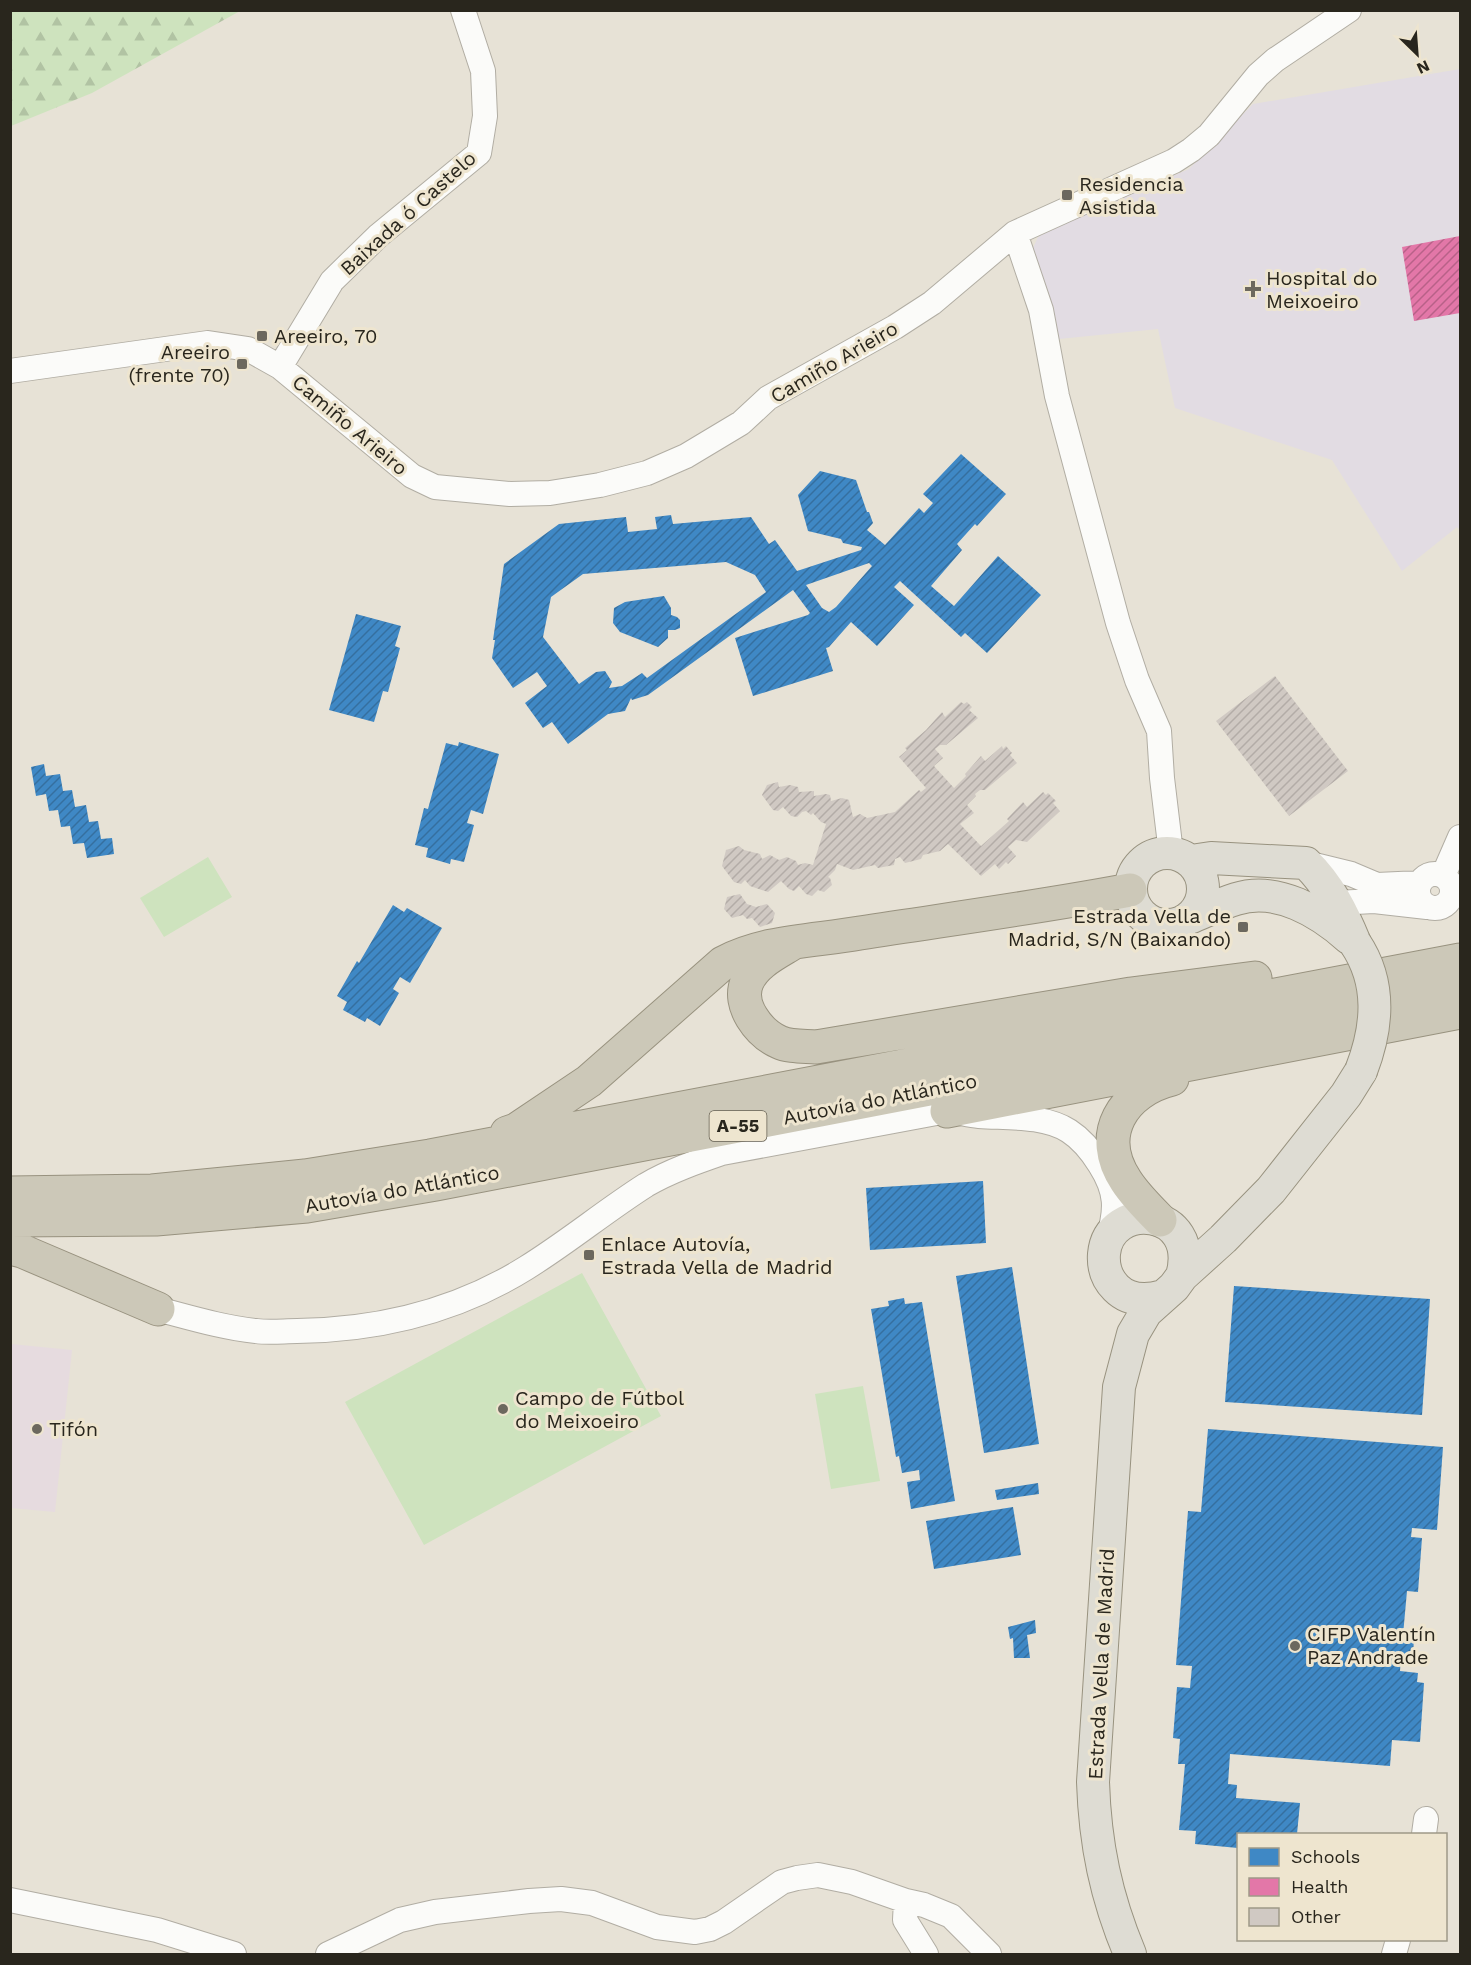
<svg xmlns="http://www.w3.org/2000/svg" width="1471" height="1965" font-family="'Work Sans',sans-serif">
<defs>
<pattern id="forest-firs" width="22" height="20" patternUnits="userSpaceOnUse" patternTransform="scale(1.5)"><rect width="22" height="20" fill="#cee3be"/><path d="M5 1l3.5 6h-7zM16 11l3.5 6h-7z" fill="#b1c3a3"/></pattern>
<pattern id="schools-hatch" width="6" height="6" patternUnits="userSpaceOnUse" patternTransform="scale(1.5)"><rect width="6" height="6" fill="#3f88c5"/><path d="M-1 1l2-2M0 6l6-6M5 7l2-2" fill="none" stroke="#356f9f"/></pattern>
<pattern id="health-hatch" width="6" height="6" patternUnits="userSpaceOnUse" patternTransform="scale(1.5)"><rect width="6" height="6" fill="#e377a8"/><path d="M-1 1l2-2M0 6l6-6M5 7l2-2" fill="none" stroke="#b86188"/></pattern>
<pattern id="building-hatch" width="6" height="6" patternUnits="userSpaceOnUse" patternTransform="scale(1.5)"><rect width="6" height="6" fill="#d0c9c3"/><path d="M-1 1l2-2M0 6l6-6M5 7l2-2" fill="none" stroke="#b3aca7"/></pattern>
</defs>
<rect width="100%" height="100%" fill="#e7e2d6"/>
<path fill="#e6dbdf" d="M11,1344l61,6 -17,162 -44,-4z"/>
<path fill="#e2dce3" d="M1460,69v461l-3,-3 -55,44 -70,-111 -157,-52 -17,-79 -99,10 -26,-91 5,-11 11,-7 140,-61 64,-65z"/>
<path fill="#cee3be" d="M208,857l24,40 -68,40 -24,-39z
M582,1273l79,143 -237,129 -79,-143z
M863,1386l17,95 -49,8 -16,-95z"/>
<path fill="url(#forest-firs)" d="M11,10h229v1l-148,82 -81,33z"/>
<path fill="url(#schools-hatch)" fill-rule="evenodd" d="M961,454l45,40 -29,32 -2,-2 -18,20 5,6 -31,36 23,20 44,-50 43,39 -54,58 -22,-20 -4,4 -61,-56 -6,6 20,18 -37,41 -26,-24 -22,25 -3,1 7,23 -80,25 -18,-58 73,-23 2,-2 -17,-23 -145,105 -16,5 -1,-2 -6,13 -17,3 -40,30 -16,-22 -9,6 -18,-25 22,-17 -10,-14 -24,16 -21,-30 3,-18h-2l11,-76 55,-40 67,-7 2,15 29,-3 -2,-12 16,-2 2,9 78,-7 18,27 6,-4 22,31 64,-21 1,-3 -19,-4 -2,-4 -33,-8 -10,-36 22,-24 36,9 11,32h2l4,11 -6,7 18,15 34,-37 5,5 9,-10 -10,-9zM726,562l29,13 11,17 -119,86 -5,-5 -20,13 -13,2 3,-6 -7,-11 -9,1 -17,12 -36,-47 8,-40 32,-23zM869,563l3,3 -36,41 -7,5 -7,-4 -16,-23z
M664,596l7,12v7l6,2 3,3v8l-5,2h-7v8l-10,9 -38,-15 -7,-9 1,-15 11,-6z
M356,614l45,12 -6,20 5,2 -12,44 -5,-1 -9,31 -45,-12z
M459,742l40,12 -16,60 -12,-4 -4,13 7,2 -10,37 -13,-3 -1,5 -24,-7 2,-9 -13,-3 9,-37 4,1 18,-66 12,3z
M44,764l2,12 14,-2 3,17 9,-1 3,17 11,-2 3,17 9,-1 3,18 11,-1 2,16 -27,4 -3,-15 -11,1 -3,-18 -9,1 -3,-17 -9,1 -3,-17 -10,2 -5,-29z
M393,905l11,7 3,-4 35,20 -32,55 -10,-6 -7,12 6,4 -19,33 -13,-8 -2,4 -22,-12 4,-8 -10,-6 20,-35 2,2z
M983,1181l3,62 -116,7 -4,-62z
M1012,1267l27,177 -55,9 -28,-177z
M1234,1286l196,13 -8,116 -197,-13z
M904,1298l1,6 17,-2 33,199 -44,8 -4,-27 13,-2 -1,-10 -17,3 -3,-17 -3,1 -25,-148 18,-3 -1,-5z
M1208,1429l235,18 -6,83 -25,-2 -1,9 11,1 -4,54 -11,-1 -4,44 11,1 -1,21 -12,-1 -1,15 18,2 -1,9 7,1 -4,59 -28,-2 -2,26 -160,-12 -2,30 9,1 -1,13 64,5 -3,31h-59v14l-43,-4 1,-13 -17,-1 6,-66h-7l2,-25 -7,-1 4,-51 13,1 2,-22 -16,-1 12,-154 13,1z
M1038,1483l1,11 -42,6 -2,-10z
M1013,1507l8,48 -87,14 -8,-48z
M1035,1620l1,13 -9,2 3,23h-16l-1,-20 -3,1 -2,-12z"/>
<path fill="url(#health-hatch)" d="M1460,236v77l-46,8 -12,-74z"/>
<path fill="url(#building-hatch)" d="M1275,676l73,95 -59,45 -73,-95z
M961,702l3,2 3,-2 5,5 -3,3 9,8 -32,27h-6l-5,4 8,9 -9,8 20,22 12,-12 -1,-2 16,-18 4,5 17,-15 1,3 3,-3 6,7 -2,2 7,8 -32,27h-5l-5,4 1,2 -9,9 7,8 -14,11 21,22 28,-25 -2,-2 16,-17 4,5 16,-15 3,3 2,-2 8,8 -3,2 7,8 -33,31 -11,-2 -8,7 8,9 -8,8 -2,-2 -7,7 -4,-5 -14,12 -33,-32 -8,7 -17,4 -2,4 -16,4 -5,-6 -5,2 -1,6 -16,3 -3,-3 -22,5 -16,-6 -2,6 -7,7 2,1 2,7 -8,7 -6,-2 -6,6 -6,-2 -7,-8 -5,5 -5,-2 -8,-8 -13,11 -18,-6 -5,-6 -4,4 -7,-2 -12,-16 4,-16 13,-4 5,4 16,4 2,5 8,-4 9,5 8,-3 9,4 2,4 7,-2 8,2 13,-41 -5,-2 -8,-9 -2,2 -5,-4 -4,1 -5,5 -6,-1 -8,-9 -5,4 -5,-1 -11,-15 5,-10 11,-3 1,5 11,-2 8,2 1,5 15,-1v5l12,-2 4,1 1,6 11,-3 7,2 4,17 7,-3 7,4 28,-6 24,-22 2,2 5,-4 -27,-31 8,-7 -2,-2 21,-18 16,-18 3,5z
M740,894l7,10 9,3 11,-3 8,9 -3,10 -12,4 -8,-9 -5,1 -4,-4 -11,3 -8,-9 3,-12z"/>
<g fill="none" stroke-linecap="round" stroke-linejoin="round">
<g stroke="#b1ada3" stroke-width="26">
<path id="minor" d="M1015,233l26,77 16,86 61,227 19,57 22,51 3,47 9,75
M280,367l52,-86 46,-45 101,-83 6,-37 -2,-45 -20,-61
M10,371l198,-28 40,6 32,18 132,109 23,11 75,7 40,-1 50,-8 47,-12 39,-17 55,-33 27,-25 127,-71 37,-24 83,-70 159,-72 17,-11 18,-15 49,-60 17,-15 74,-50
M1306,863l45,11 26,11 43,-2
M1418 891a17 17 0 1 1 34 0a17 17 0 1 1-34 0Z
M1443,876l17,-39
M1336,903l38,-2 53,6
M141,1305c38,9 76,22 115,26 14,2 28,0 41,0 81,-1 160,-20 229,-63 42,-26 79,-57 120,-83 24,-14 50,-23 76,-32l225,-42c11,1 21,4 32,5 28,2 65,-1 90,15 14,9 23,21 31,34 17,27 17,44 8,74
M1424,1834l2,-15
M10,1900l147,30 77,24
M328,1954l72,-34 35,-8 94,-11 32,-2 31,4 65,24 38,5 15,-3 14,-7 58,-40 15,-4 21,-3 34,7 54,19
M926,1954l-21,-34 1,-19 18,4 27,11 38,38
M1394,1954l4,-14"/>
</g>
<g stroke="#98927f" stroke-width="34">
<path id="major" d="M1131 889a36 36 0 1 1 72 0a36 36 0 1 1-72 0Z
M1191,861l20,-3 95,5c23,22 37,51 49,80
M1189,918c15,-6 31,-14 47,-19 41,-13 84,13 113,39
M1163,1296c-17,5 -34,5 -47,-8 -9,-9 -13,-21 -12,-34 5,-55 97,-47 78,22
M1130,1954c-24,-57 -35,-110 -37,-172l26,-395 14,-53 13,-22 28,-25 8,-11 41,-37 48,-49 75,-95 15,-24"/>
</g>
<g stroke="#98927f" stroke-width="35">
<path id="highway" d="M793,943c-16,10 -38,20 -46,39 -10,23 12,51 32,60 10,5 26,4 37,5l315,-53 124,-16
M947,1111l513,-99
M507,1133l9,-3 73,-49 134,-118c41,-22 91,-22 137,-30 90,-14 181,-26 270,-43
M10,1193l142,-2 153,-15 125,-20 1030,-196
M10,1220l146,-1 151,-13 129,-22 1024,-197
M1160,1220c-12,-12 -25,-25 -34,-39 -31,-46 -3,-90 46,-102
M10,1248l12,3 136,58"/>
</g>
<use href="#minor" stroke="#fbfbf9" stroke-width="24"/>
<use href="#major" stroke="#dedcd3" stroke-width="32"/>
<use href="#highway" stroke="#ccc8b8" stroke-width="33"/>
<g stroke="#98927f" stroke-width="34" stroke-linecap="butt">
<path id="major-bridge" d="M1355,943c27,40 23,84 6,128"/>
</g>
<use href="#major-bridge" stroke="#dedcd3" stroke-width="32"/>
</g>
<g fill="#6c685e" stroke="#eee5cf" stroke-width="2">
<rect x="1061" y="189" width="12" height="12" rx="3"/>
<path d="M1250 280h6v6h6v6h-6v6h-6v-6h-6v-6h6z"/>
<rect x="256" y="330" width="12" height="12" rx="3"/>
<rect x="236" y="358" width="12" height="12" rx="3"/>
<rect x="1237" y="921" width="12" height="12" rx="3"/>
<rect x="583" y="1249" width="12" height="12" rx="3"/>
<circle cx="503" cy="1409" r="6"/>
<circle cx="37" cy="1429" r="6"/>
<circle cx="1295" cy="1646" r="6"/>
</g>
<g text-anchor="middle" stroke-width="6" stroke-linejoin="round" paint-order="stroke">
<rect fill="#eee5cf" stroke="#645f52" stroke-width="1.5" x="709.5" y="1111" width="57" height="30" rx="4.5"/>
<g font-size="18" font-weight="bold" fill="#29261d">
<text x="738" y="1132">A-55</text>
</g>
<g font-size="20" fill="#29261d" stroke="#eee5cf" text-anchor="start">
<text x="1079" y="191">Residencia<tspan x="1079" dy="23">Asistida</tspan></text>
<text x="1266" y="285">Hospital do<tspan x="1266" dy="23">Meixoeiro</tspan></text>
<text x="274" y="343">Areeiro, 70</text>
<text x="230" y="359" text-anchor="end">Areeiro<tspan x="230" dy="23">(frente 70)</tspan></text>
<text x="1231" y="923" text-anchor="end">Estrada Vella de<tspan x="1231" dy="23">Madrid, S/N (Baixando)</tspan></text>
<text x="601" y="1251">Enlace Autovía,<tspan x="601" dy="23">Estrada Vella de Madrid</tspan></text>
<text x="515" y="1405">Campo de Fútbol<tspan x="515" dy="23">do Meixoeiro</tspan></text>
<text x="49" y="1436">Tifón</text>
<text x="1307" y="1641">CIFP Valentín<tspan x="1307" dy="23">Paz Andrade</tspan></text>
</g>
<g font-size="20" fill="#29261d" stroke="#eee5cf">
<text transform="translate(408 213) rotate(-42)" y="7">Baixada ó Castelo</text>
<text transform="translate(834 362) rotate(-30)" y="7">Camiño Arieiro</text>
<text transform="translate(350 425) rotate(40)" y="7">Camiño Arieiro</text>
<text transform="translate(880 1099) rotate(-11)" y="7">Autovía do Atlántico</text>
<text transform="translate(402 1189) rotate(-10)" y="7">Autovía do Atlántico</text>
<text transform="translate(1101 1664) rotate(-87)" y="7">Estrada Vella de Madrid</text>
</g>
</g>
<rect width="1471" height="1965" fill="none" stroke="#29261d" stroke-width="24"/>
<rect x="1237" y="1833" width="210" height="108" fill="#eee5cf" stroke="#9f9988" stroke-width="1.5"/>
<rect x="1249" y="1848" width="30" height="18" fill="#3f88c5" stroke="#9f9988" stroke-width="1.5"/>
<text x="1291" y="1863" font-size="18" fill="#29261d">Schools</text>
<rect x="1249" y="1878" width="30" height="18" fill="#e377a8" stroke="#9f9988" stroke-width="1.5"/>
<text x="1291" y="1893" font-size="18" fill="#29261d">Health</text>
<rect x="1249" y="1908" width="30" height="18" fill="#d0c9c3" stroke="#9f9988" stroke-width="1.5"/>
<text x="1291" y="1923" font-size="18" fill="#29261d">Other</text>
<g transform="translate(1417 54) rotate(155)" stroke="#eee5cf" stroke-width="4.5" paint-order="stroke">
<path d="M0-4.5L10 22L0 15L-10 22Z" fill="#29261d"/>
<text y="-9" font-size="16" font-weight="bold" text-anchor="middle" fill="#29261d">N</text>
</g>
</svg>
